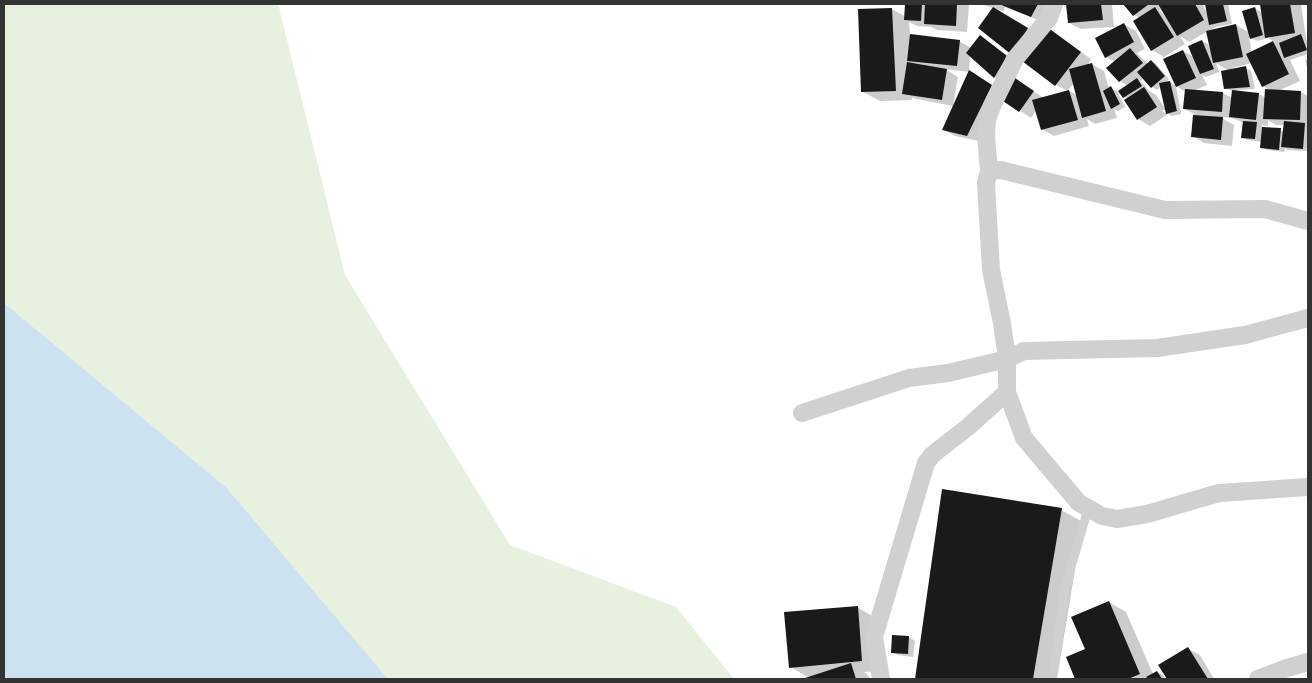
<svg xmlns="http://www.w3.org/2000/svg" width="1312" height="683" font-family="'Titillium Web',sans-serif">
<rect width="100%" height="100%" fill="#fff"/>
<path fill="#e8f0e0" d="M4,4h272l3,3 66,268 165,270 166,62 58,72h-346l-162,-192 -222,-184z"/>
<path fill="#cce2f1" d="M4,303l222,184 162,192h-384z"/>
<path fill="#0003" fill-rule="evenodd" d="M906,4h63l-2,28 -30,-2 -6,-3 -14,-1 -8,-4 1,14 49,5 12,7 9,-12 38,27 -12,21 -12,-7 -24,-21 -1,16 -24,-3 13,8 -5,29 -41,-8v2l-32,1 -17,-9 -3,-82 32,-1 14,8z
M980,4h73l-10,18 -38,-15 -1,4 -9,-2 44,27 9,-8 43,31 -4,7 5,-2 12,7 5,18 2,-1 6,3 8,16 -7,4 -4,-2 3,9 -22,6 -8,-5 2,7 -35,10 -12,-7 -6,-19 -5,8 -30,-20 -22,43 -24,-5 -11,-6 37,-51 24,15 10,-15 29,19 24,-7 -12,-6 -63,-77zM1074,83l4,13 -10,-6z
M1068,4h44l2,23 -33,2 -12,-6z
M1125,4h77l5,9 -1,-9h22l4,20 -16,3 -6,3 26,-5 14,8 5,-25 7,5 -1,-9h40l5,34 2,5v11l-18,6 10,21 -22,10 23,1 7,4v58v-3l-20,-1 -3,-2 -1,4 -17,-2 -5,-3v-5l-14,-2 -6,-3 2,-14 -12,-5 -12,-1 14,8 -2,21 -28,-3 -11,-7 1,-22 -9,-5 1,-17 -10,-6 5,28 -9,2 -4,-2 -18,12 -12,-7 -12,-19 1,-1 -7,-8 8,-5 -8,-5 -5,-19 -9,-5 18,-33 12,7 9,18 -8,4 11,11 3,-3 5,3 13,15 -4,4 5,-1 6,4 7,-35 11,6 8,-16 6,3 2,6h2l-4,-19 -19,11 -9,-6 5,8 -21,13 -12,-7 -12,-32 -6,-3zM1162,8l4,7 -7,-4zM1249,37l8,4 11,-3 7,4 -23,11zM1216,63l13,8 -4,17 8,3 -1,7 -9,-5 -30,-2 14,-6 -5,-10 4,2 13,-5zM1252,63l11,23 8,5 -5,7 -7,-4 -22,-2v-2l18,-1 -4,-18 -5,-3 -13,2 -1,-2zM1144,78l8,9 5,3 4,-4 5,24v4l-4,-4h4l-10,-15 -8,-5 -8,-9zM1268,120l8,5h9l-1,7 -4,-2 -18,-2v-3l6,1z
M1308,59v12l-3,-11z
M943,490l118,20 22,12 -26,157h-140z
M1109,602l17,10 27,62 4,-2 6,3 2,4h-88l-9,-21 18,-8z
M857,607l17,10 5,54 -15,1 4,3 2,4h-65l4,-1 -18,-11z
M893,636l16,1 6,4 -2,16 -15,-2 -6,-3z
M1188,649l12,6 14,24h-46l-8,-13z"/>
<path fill="#1a1a1a" d="M905,4h17l-1,17 -17,-1z
M925,4h32l-1,22 -32,-2z
M999,4h39l-7,13z
M1066,4h35l2,16 -35,3z
M1123,4h26l-16,12z
M1158,4h37l9,16 -27,16z
M1205,4h18l4,17 -18,4z
M1260,4h30l5,29 -30,5z
M993,7l35,21 -16,27 -34,-27z
M1155,7l19,30 -23,14 -18,-30z
M1255,7l8,28 -13,4 -8,-28z
M892,8l4,83 -35,1 -3,-83z
M1124,23l10,19 -29,16 -10,-20z
M1236,24l7,33 -30,6 -7,-32z
M1047,27l34,25 -26,34 -33,-25z
M910,34l50,6 -3,26 -50,-5z
M1301,34l6,16 -23,8 -5,-15z
M980,35l27,21 -13,22 -28,-25z
M1202,40l12,29 -14,5 -12,-28z
M1273,41l16,33 -27,13 -16,-33z
M1130,48l13,15 -24,19 -13,-14z
M1183,50l13,28 -20,9 -13,-28z
M1151,60l14,16 -14,12 -14,-16z
M907,62l40,7 -5,31 -40,-6z
M1092,63l14,48 -24,7 -13,-49z
M1246,66l4,21 -26,2 -3,-18z
M969,70l23,15 -25,51 -25,-6z
M1015,78l19,13 -15,21 -19,-13z
M1137,78l5,8 -19,12 -5,-7z
M1170,81l7,30 -11,3 -7,-31z
M1111,86l9,18 -9,5 -8,-18z
M1144,87l13,20 -20,13 -13,-20z
M1185,89l38,3 -1,20 -39,-3z
M1265,89l36,2 -1,29 -37,-1z
M1069,90l9,30 -37,10 -9,-30z
M1232,90l27,3 -3,27 -27,-3z
M1193,115l30,2 -2,23 -30,-3z
M1243,121l14,1 -2,17 -14,-1z
M1284,121l21,2 -2,26 -22,-2z
M1262,127l19,1 -2,22 -19,-2z
M942,489l120,19 -29,171h-118z
M1109,601l31,73 -12,5h-53l-9,-22 19,-8 -14,-32z
M858,606l4,55 -73,7 -5,-56z
M892,635l17,1 -1,18 -17,-1z
M1188,647l20,32h-41l-9,-14z
M851,663l5,16h-54z
M1157,671l5,8h-14l-2,-2z"/>
<g fill="none" stroke-linecap="round" stroke-linejoin="round">
<path stroke="#d0d0d0" stroke-width="9" d="M1054,669l10,-78 24,-82"/>
<path stroke="#d0d0d0" stroke-width="18" d="M1054,4l-5,14 -34,41 -23,47 -5,14 -1,16 3,35 -3,12 5,87 11,53 5,36v33l17,46 55,65 23,13 15,3 30,-5 72,-21 89,-6
M989,171l12,-1 164,40 100,-1 43,12
M802,413l107,-35 39,-5 59,-14 17,-8 133,-3 88,-13 63,-17
M881,679l-7,-42 52,-174 6,-8 36,-28 39,-35
M1258,679l29,-11 21,-6"/>
</g>
<rect width="1312" height="683" fill="none" stroke="#333333" stroke-width="10"/>
</svg>
